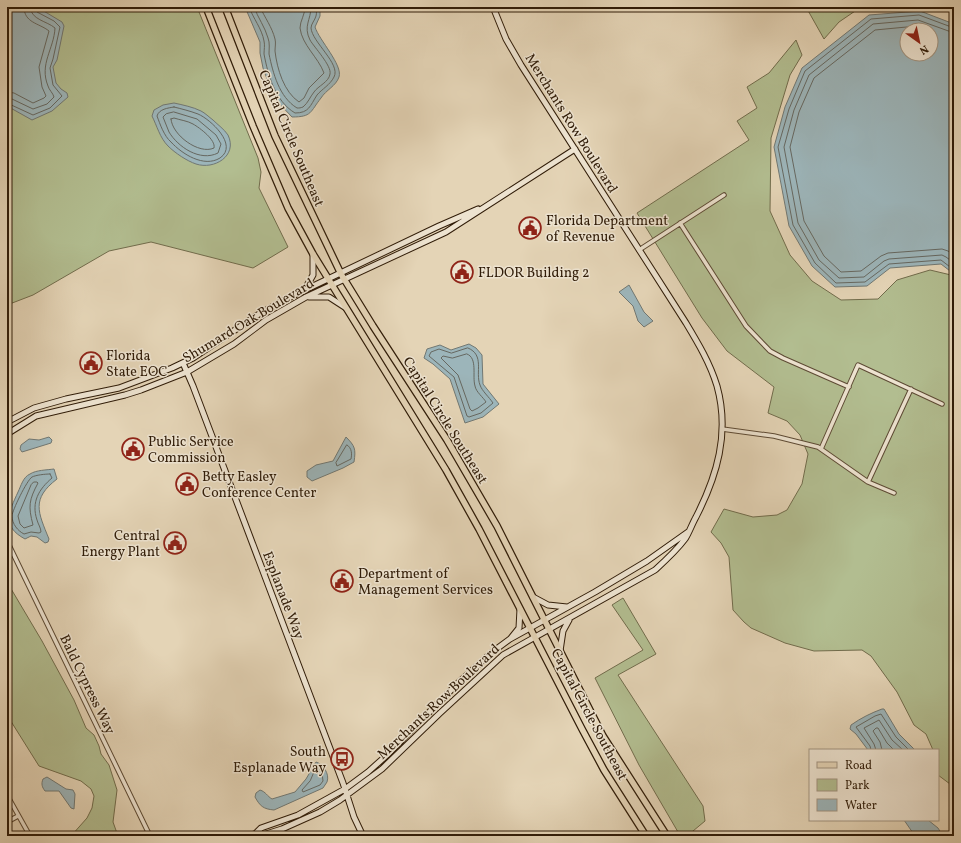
<svg xmlns="http://www.w3.org/2000/svg" width="961" height="843" font-family="Vollkorn,serif">
<rect width="100%" height="100%" fill="#e4d4b6"/>
<filter id="stains"><feTurbulence type="fractalNoise" baseFrequency=".005" numOctaves="4"/><feColorMatrix values="0 0 0 0 .2 0 0 0 0 .09 0 0 0 0 .02 0 0 0 .5 -.17"/></filter>
<radialGradient id="worn" r=".72"><stop offset=".6" stop-color="#630" stop-opacity="0"/><stop offset="1" stop-color="#630" stop-opacity=".3"/></radialGradient>
<path fill="#b2bd90" stroke="#716c4c" d="M7,7h190l61,151 3,14 -2,16 29,59 -35,21 -102,-26 -42,9 -76,44 -26,10z
M806,7h55l-22,15 -15,17z
M796,40l6,15 -12,20 -19,63 -1,73 20,44 22,26 29,19 37,-1 19,-19 33,-10 21,5 3,5v507l-16,-12v-25h-5l-7,-16 -12,-9 -17,-33 -26,-36 -9,-6 -48,1 -29,-8 -34,-15 -7,-6 -11,-12 -4,-53 -8,-14 -10,-11 13,-23 29,8 24,-2 10,-5 15,-26 6,-30 -8,-19 -13,-14 -19,-8 6,-26 -47,-36 -25,-33 -65,-105 112,-73 -12,-19 20,-13 -10,-21 22,-14z
M7,582l35,59 32,59 12,28 8,7 5,11 2,8 8,11 8,25 -4,32 5,14h-47l16,-18 5,-10 2,-12 -3,-7 -10,-8 -42,-15 -32,-51z
M623,598l33,56 -38,21 85,131 2,15 -18,15h-3l-6,-4 -39,-67 -44,-87 48,-28 -31,-45z"/>
<path fill="#9cb5ba" stroke="#717873" fill-rule="evenodd" d="M7,7h30l25,15 2,4 -7,34 -4,7 3,16 5,6 6,4 1,4 -16,14 -20,9 -25,-14z
M245,7h75v9l-5,11c4,13 28,38 24,50 -3,9 -13,13 -18,21 -11,14 -9,19 -29,19l-18,-19 -11,-30 -3,-15v-11z
M920,11l34,13v250l-13,-10 -51,4 -23,18 -32,1 -23,-21 -23,-40 -15,-79 11,-40 17,-39 67,-53zM907,30h24v24h-24z
M174,103c9,2 19,4 27,8 4,2 8,6 12,9 5,5 11,9 15,15 10,21 -14,35 -32,29 -9,-3 -21,-11 -28,-18 -8,-8 -11,-20 -16,-30l2,-6 9,-5z
M629,285l15,27 9,9 -9,6 -6,-6 -5,-15 -14,-14z
M469,344l7,4 6,7 1,29 16,20 -16,13 -18,6 -15,-44 -17,-15 -9,-6 3,-9 13,-4 11,5z
M49,437l3,3 -1,3 -29,9 -2,-3 1,-4 8,-6 10,1z
M346,437c9,9 10,12 8,25l-11,6 -31,13 -5,-4v-6l9,-6 17,-4z
M54,469l3,10c-26,20 -19,33 -8,60l-1,3 -3,1 -8,-6 -6,-1 -6,3c-24,-13 -16,-27 -7,-47 3,-6 5,-15 12,-18 6,-4 17,-4 24,-5z
M882,709h2l15,25 16,16h-47l-12,-16 -6,-5 1,-4c10,-7 20,-12 31,-16z
M316,762c7,2 14,12 11,20 -1,2 -3,4 -4,6l-49,22c-11,-1 -14,-4 -19,-13l1,-4 4,-3c6,2 7,6 12,9l23,-7 11,-13z
M47,777l19,12 7,1 2,4 -1,15 -3,-1 -12,-17h-14c-3,-4 -4,-7 -2,-12z
M904,820h24l10,8 5,8h-28z"/>
<g fill="none" stroke-linecap="round" stroke-linejoin="round">
<path stroke="#666861" stroke-width="1" d="M249,7c4,11 13,22 15,34 1,4 0,9 0,13 4,21 11,47 31,59 14,0 15,-7 22,-18 5,-6 13,-10 17,-18 7,-13 -22,-35 -23,-49 0,-4 4,-8 5,-12 1,-3 0,-6 0,-9
M254,7c4,11 11,20 14,31 2,5 1,11 1,16 4,19 10,43 28,54 3,0 3,0 6,-1 5,-4 7,-10 11,-15 4,-6 15,-10 16,-18 2,-8 -16,-27 -20,-34 -7,-14 1,-20 1,-33
M260,7c5,11 12,20 15,32 1,4 0,8 0,12 2,18 9,41 24,51l5,-4 5,-10 15,-15c-6,-16 -22,-28 -24,-45 0,-7 5,-13 5,-21
M954,28l-35,-13 -48,4 -66,52 -16,38 -11,38 15,78 22,38 21,20 29,-1 24,-18 52,-4 13,10
M928,30l-11,-4 -42,4 -61,48 -15,34 -9,35 14,74 20,35 17,16 20,-1 20,-15 7,-3 54,-4 6,2 6,4
M954,33l-36,-13 -45,4 -64,51 -15,35 -10,37 14,76 21,37 20,18 25,-1 20,-16 5,-2 53,-4 4,2 8,6
M7,92l7,1 19,10 11,-5 2,-2 -4,-9 -3,-20 10,-36c-10,-8 -25,-8 -25,-24
M7,98l5,1 21,10 14,-5 7,-7c-1,-4 -5,-7 -6,-11 -9,-22 6,-37 7,-58 -8,-7 -24,-8 -25,-21
M7,103l26,12 17,-7 12,-12 -9,-11 -3,-17 3,-9 7,-32 -6,-6 -17,-9 -2,-5
M174,107c8,2 16,4 24,7 12,5 41,31 22,44 -16,10 -38,-4 -49,-16 -7,-6 -11,-18 -14,-26 2,-7 11,-8 17,-9z
M174,112l23,7 19,16 5,9 -3,9c-18,9 -40,-6 -49,-21 -2,-5 -4,-10 -6,-15l3,-3z
M171,119l3,-1c6,2 14,3 19,6 7,4 23,16 21,24 -15,7 -42,-13 -43,-29z
M468,348c17,7 7,24 12,37 2,6 9,12 13,18l-12,10 -12,4 -2,-1 -13,-39 -25,-21 2,-4 8,-3 12,4z
M467,354c11,4 5,22 8,32 1,6 8,11 11,16l-8,6 -6,3 -2,-2 -12,-34 -17,-17 2,-2 9,2z
M347,445c5,3 5,9 4,14l-14,7 -1,-3z
M50,474l2,4c-13,11 -21,24 -15,42 1,4 4,8 4,12l-2,1 -8,-1 -7,2c-6,-3 -12,-10 -12,-18 0,-5 15,-36 20,-39 4,-2 13,-3 18,-3z
M34,482h3l1,1c-9,17 -10,23 -5,42l-9,3 -4,-4 -2,-8 13,-31z
M871,750l-1,-4 -14,-19 19,-11 6,-2 15,23 13,13
M876,750l-2,-6 -10,-16 15,-8 13,20 11,10
M882,750l-2,-8 -7,-11 3,-3h2l9,15 7,7
M316,768h3l3,5 1,8 -3,4 -17,7 -1,-2 8,-9z"/>
<g stroke="#5d4a34" stroke-width="5.5">
<path id="street" d="M680,223l66,103 24,25 13,7 66,29
M639,250l85,-55
M722,429l52,7 44,11 50,35 26,11
M821,449l37,-84 84,39
M868,482l43,-93
M7,541l143,295
M7,795l23,41
M7,822l11,-6"/>
</g>
<g stroke="#301c08" stroke-width="7">
<path id="secondary" d="M305,289l8,-14v-21
M309,297h20l17,11
M183,363l10,23 150,397 11,34 9,19
M7,422l27,-14 32,-9 53,-11 53,-20 21,-10 66,-44 29,-16 151,-72 39,-17
M7,434l29,-18 89,-21 16,-5 46,-18 47,-28 32,-24 40,-23 140,-65 129,-83
M533,597l15,8 19,2
M511,638l8,-10 1,-19
M560,651l3,-20 6,-11
M255,834l6,-6 37,-13 47,-26 23,-17 19,-17 71,-72 33,-30 19,-14 85,-47 52,-31 41,-29
M247,836l8,-2 8,1 19,-6 38,-17 20,-12 42,-31 57,-55 64,-59 152,-85c11,-10 21,-19 30,-31 4,-6 7,-15 11,-22 21,-41 34,-84 21,-131 -7,-23 -19,-43 -31,-63l-165,-258 -15,-26 -13,-32"/>
</g>
<g stroke="#301c08" stroke-width="8">
<path id="primary" d="M206,7l47,119 35,82 25,46 133,216 33,59 103,200 22,41 42,66
M225,7l50,129 66,138 32,52 74,114 50,86 106,210 64,100"/>
</g>
<use href="#street" stroke="#ede3d0" stroke-width="3.5"/>
<use href="#secondary" stroke="#ede3d0" stroke-width="5"/>
<use href="#primary" stroke="#e4d4b6" stroke-width="5.5"/>
</g>
<defs>
<g id="civic-ring" transform="scale(1.15)"><circle r="9.5" fill="#ede3d0" stroke="#8f2418" stroke-width="1.5"/><path d="M-.6-6.5H3V-4.5H.6V-3L4-1V1h2V6H-6V1h2V-1L-.6-3ZM-1.2 2.5V6h2.4V2.5Z" fill="#8f2418"/></g>
<g id="bus-ring" transform="scale(1.15)"><circle r="9.5" fill="#ede3d0" stroke="#8f2418" stroke-width="1.5"/><path d="M-5-6H5V4H4V6H2V4H-2V6H-4V4H-5ZM-3.5-4V0h7V-4ZM-3.5 1.2v1.5H-2V1.2ZM2 1.2v1.5H3.5V1.2Z" fill="#8f2418"/></g>
</defs>
<g fill-rule="evenodd">
<use href="#civic-ring" x="530" y="228"/>
<use href="#civic-ring" x="462" y="272"/>
<use href="#civic-ring" x="91" y="363"/>
<use href="#civic-ring" x="133" y="449"/>
<use href="#civic-ring" x="187" y="484"/>
<use href="#civic-ring" x="175" y="543"/>
<use href="#civic-ring" x="342" y="581"/>
<use href="#bus-ring" x="342" y="759"/>
</g>
<g text-anchor="middle" stroke-width="3" stroke-linejoin="round" paint-order="stroke">
<g font-size="14" fill="#301c08" stroke="#ede3d0">
<text transform="translate(572 123) rotate(58)" y="5">Merchants Row Boulevard</text>
<text transform="translate(292 138) rotate(67)" y="5">Capital Circle Southeast</text>
<text transform="translate(248 320) rotate(-31)" y="5">Shumard Oak Boulevard</text>
<text transform="translate(446 420) rotate(58)" y="5">Capital Circle Southeast</text>
<text transform="translate(284 595) rotate(69)" y="5">Esplanade Way</text>
<text transform="translate(88 684) rotate(64)" y="5">Bald Cypress Way</text>
<text transform="translate(438 701) rotate(-43)" y="5">Merchants Row Boulevard</text>
<text transform="translate(590 714) rotate(62)" y="5">Capital Circle Southeast</text>
</g>
<g font-size="14" fill="#301c08" stroke="#ede3d0" text-anchor="start">
<text x="546" y="225">Florida Department<tspan x="546" dy="16">of Revenue</tspan></text>
<text x="478" y="277">FLDOR Building 2</text>
<text x="106" y="360">Florida<tspan x="106" dy="16">State EOC</tspan></text>
<text x="148" y="446">Public Service<tspan x="148" dy="16">Commission</tspan></text>
<text x="202" y="481">Betty Easley<tspan x="202" dy="16">Conference Center</tspan></text>
<text x="160" y="540" text-anchor="end">Central<tspan x="160" dy="16">Energy Plant</tspan></text>
<text x="358" y="578">Department of<tspan x="358" dy="16">Management Services</tspan></text>
<text x="326" y="756" text-anchor="end">South<tspan x="326" dy="16">Esplanade Way</tspan></text>
</g>
</g>
<rect width="961" height="843" fill="none" stroke="#e4d4b6" stroke-width="24"/>
<rect x="8" y="8" width="945" height="827" fill="none" stroke="#301c08" stroke-width="2"/>
<rect x="12" y="12" width="937" height="819" fill="none" stroke="#301c08"/>
<rect x="809" y="749" width="130" height="72" fill="#ede3d0" stroke="#a19380"/>
<rect x="817" y="762" width="20" height="6" fill="#e4d4b6" stroke="#a19380"/>
<text x="845" y="769" font-size="12" fill="#301c08">Road</text>
<rect x="817" y="779" width="20" height="12" fill="#b2bd90" stroke="#a19380"/>
<text x="845" y="789" font-size="12" fill="#301c08">Park</text>
<rect x="817" y="799" width="20" height="12" fill="#9cb5ba" stroke="#a19380"/>
<text x="845" y="809" font-size="12" fill="#301c08">Water</text>
<g transform="translate(919 42) rotate(147)"><circle r="19" fill="#ede3d0" stroke="#a19380"/>
<path d="M0-3L7 15L0 10L-7 15Z" fill="#8f2418"/>
<text y="-6" font-size="11" font-weight="bold" text-anchor="middle" fill="#301c08">N</text>
</g>
<rect width="100%" height="100%" filter="url(#stains)"/>
<rect width="100%" height="100%" fill="url(#worn)"/>
</svg>
